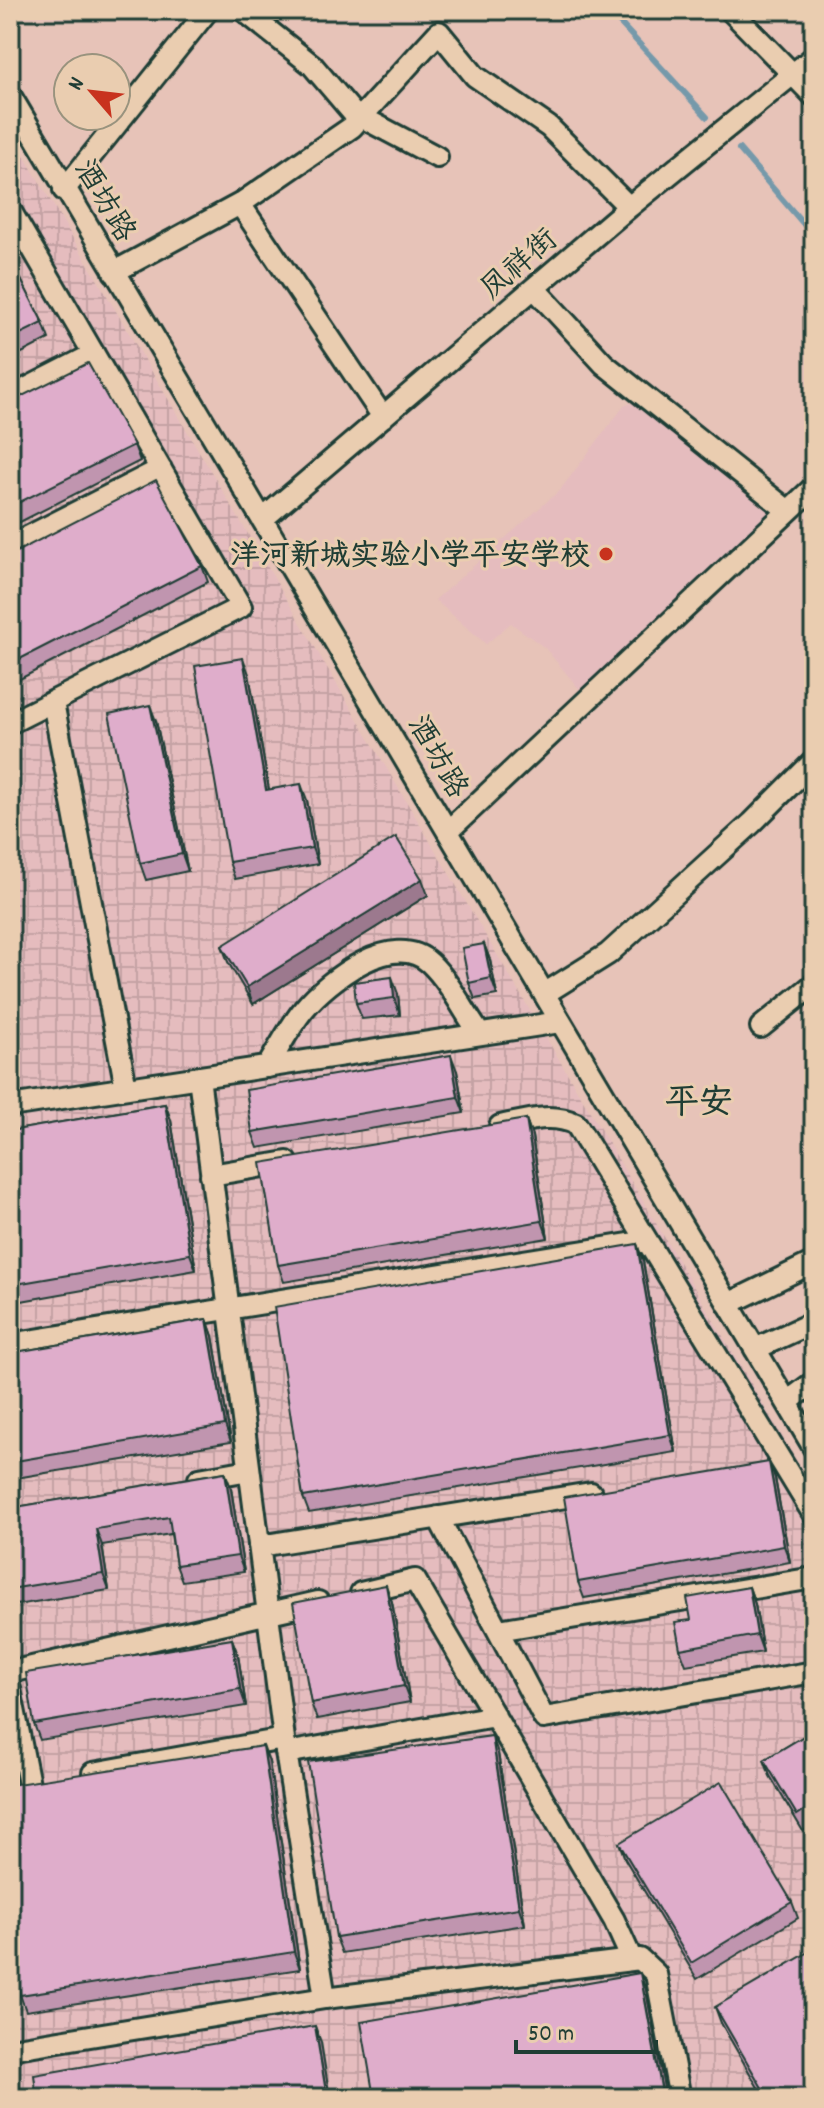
<svg xmlns="http://www.w3.org/2000/svg" width="824" height="2108" font-family="Dekko,'LXGW WenKai TC',sans-serif">
<defs>
<pattern id="industrial-grid" width="8" height="8" patternUnits="userSpaceOnUse" patternTransform="scale(2)"><rect width="8" height="8" fill="#e5bcbe"/><path d="M0 4h8M4 0v8" fill="none" stroke="#c4a2a4"/></pattern>
</defs>
<rect width="100%" height="100%" fill="#e7c3b8"/>
<filter id="ink" filterUnits="userSpaceOnUse"><feTurbulence type="fractalNoise" baseFrequency=".0125" numOctaves="2"/><feDisplacementMap in="SourceGraphic" scale="16" xChannelSelector="R" yChannelSelector="G"/><feConvolveMatrix kernelMatrix="1 2 1 2 8 2 1 2 1" color-interpolation-filters="sRGB"/></filter>
<g filter="url(#ink)">
<path fill="#e5bcbe" d="M631,403l8,2 134,104 -192,182 -36,-43 -34,-25 -25,21 -51,-44 125,-110 64,-84z"/>
<path fill="url(#industrial-grid)" d="M10,132l804,1358v608h-804z"/>
<g fill="none" stroke-linecap="round" stroke-linejoin="round">
<path stroke="#7599aa" stroke-width="6" d="M608,10l99,107
M739,149l75,87"/>
<g stroke="#1f3d34" stroke-width="26">
<path id="minor" d="M243,10l69,55 40,47 85,45
M730,10l84,86
M10,95l804,1353
M64,190l144,-180
M240,204l143,213
M10,210l231,397 -231,116
M114,272l126,-68 112,-77 87,-95 36,44 74,51 80,80
M535,289l69,75 183,146
M10,397l84,-43
M264,518l365,-311 185,-150
M10,546l151,-77
M53,702l73,386
M448,831l366,-344
M544,994l64,-40 144,-131 62,-62
M761,1027l53,-43
M267,1067c12,-19 23,-41 37,-58 24,-29 90,-80 126,-46 20,19 34,49 50,71
M199,1077l85,662 41,259
M10,1106l550,-84
M500,1126c26,-5 51,-14 76,-2l238,391
M211,1175l76,-13
M728,1304l86,-42
M10,1344l637,-103
M755,1349l59,-27
M787,1402l27,-20
M199,1479l50,-9
M438,1517l106,201 270,-46
M259,1546l332,-53
M361,1593l54,-13 199,340 18,40
M498,1630l316,-52
M10,1672l308,-70
M10,1689l19,95
M286,1753l209,-37
M93,1773l191,-34
M10,2049l315,-51 315,-39 16,15 24,124"/>
</g>
<use href="#minor" stroke="#eacdb0" stroke-width="20"/>
</g>
<path fill="#c095af" stroke="#1f3d34" stroke-width="2" d="M10,258l33,65 6,16 -39,20z
M10,402l124,43 6,16 -130,66z
M10,555l192,11 6,16 -198,102z
M249,674l20,116 38,10 11,64 -83,15 -6,-17z
M156,721l32,150 -42,9 -6,-17z
M10,776l5,13 6,35 -11,2z
M428,895l-175,109 -25,-42 -6,-16z
M484,944l6,16 7,35 -22,4 -6,-16z
M398,994l2,21 -38,4 -6,-16z
M457,1071l7,42 -206,35 -6,-16z
M165,1104l6,16 25,150 -186,33v-172z
M526,1119l6,17 16,102 -264,44 -6,-17z
M637,1244l6,17 33,191 -367,61 -6,-16z
M207,1319l6,17 18,106 -221,37v-126z
M225,1472l6,16 13,84 -62,9 -6,-16 -5,-31 -69,11 7,45 -99,16v-98z
M775,1478l15,84 -206,36 -6,-16z
M749,1587l6,17 8,48 -77,13 -6,-16 11,-29z
M392,1602l18,100 -93,17 -6,-16z
M232,1639l6,16 8,51 -206,34 -6,-16z
M814,1730v94l-11,7 -33,-55 -6,-16z
M498,1753l27,172 -183,28 -6,-16z
M269,1762l31,207 -274,42 -6,-16z
M619,1843l173,59 6,16 -101,61 -72,-120z
M715,2007l99,91h-50l-43,-75z"/>
<path fill="#9c798e" stroke="#1f3d34" stroke-width="2" d="M243,658l6,16 23,133 -6,-17z
M150,705l6,16 32,150 -6,-17z
M10,776l5,13 6,35 -6,-17z
M301,784l6,16 11,64 -6,-16z
M422,879l6,16 -175,109 -6,-17z
M484,944l6,16 7,35 -6,-17z
M392,977l6,17 2,21 -6,-17z
M451,1055l6,16 7,42 -6,-16z
M165,1104l6,16 25,150 -6,-16z
M526,1119l6,17 16,102 -6,-17z
M637,1244l6,17 33,191 -6,-17z
M207,1319l6,17 18,106 -6,-17z
M769,1462l6,16 15,84 -6,-16z
M225,1472l6,16 13,84 -6,-16z
M96,1529l6,16 7,45 -6,-16z
M386,1585l6,17 18,100 -6,-16z
M749,1587l6,17 8,48 -6,-17z
M232,1639l6,16 8,51 -6,-17z
M492,1736l6,17 27,172 -6,-17z
M263,1746l6,16 31,207 -6,-17z
M640,1973l6,17 20,108h-3z
M315,2026l6,16 9,56h-3z"/>
<path fill="#dfadcb" stroke="#1f3d34" stroke-width="2" d="M10,258l33,65 -33,16z
M88,363l46,82 -124,62v-105z
M156,480l46,86 -192,98v-109z
M243,658l23,132 35,-6 11,64 -83,14 -34,-196z
M150,705l32,149 -42,9 -31,-149z
M10,780l5,27 -5,1z
M396,837l26,42 -175,108 -25,-41z
M484,944l7,34 -22,5 -7,-35z
M392,977l2,21 -38,5 -2,-21z
M451,1055l7,42 -206,35 -6,-42z
M165,1104l25,150 -180,31v-154z
M526,1119l16,102 -264,44 -17,-102z
M637,1244l33,191 -367,62 -29,-190z
M207,1319l18,106 -215,37v-109z
M769,1462l15,84 -206,36 -14,-85z
M225,1472l13,84 -62,9 -7,-48 -73,12 7,45 -93,15v-81z
M386,1585l18,101 -93,17 -18,-100z
M749,1587l8,48 -77,14 -5,-27 16,-2 -4,-22z
M232,1639l8,50 -206,35 -8,-51z
M814,1730v74l-17,11 -33,-55z
M492,1736l27,172 -183,29 -28,-175z
M263,1746l31,206 -274,43 -10,-64v-146z
M721,1782l71,120 -101,61 -72,-120z
M814,1949v149h-46l-53,-91z
M640,1973l23,125h-289l-13,-76z
M315,2026l12,72h-290l-3,-23z"/>
</g>
<circle fill="#c8321e" stroke="#eacdb0" stroke-width="3" cx="606" cy="554" r="8"/>
<g text-anchor="middle" stroke-width="6" stroke-linejoin="round" paint-order="stroke">
<g font-size="30" fill="#1f3d34" stroke="#eacdb0">
<text transform="translate(106 200) rotate(59)" y="10">酒坊路</text>
<text transform="translate(518 263) rotate(-41)" y="10">凤祥街</text>
<text transform="translate(439 756) rotate(60)" y="10">酒坊路</text>
</g>
<g font-size="30" font-weight="bold" fill="#1f3d34" stroke="#eacdb0" text-anchor="end">
<text x="590" y="564">洋河新城实验小学平安学校</text>
</g>
<g font-size="34" font-weight="bold" fill="#1f3d34" stroke="#eacdb0">
<text x="699" y="1112">平安</text>
</g>
</g>
<rect width="824" height="2108" fill="none" stroke="#eacdb0" stroke-width="40"/>
<rect x="20" y="20" width="784" height="2068" fill="none" stroke="#1f3d34" stroke-width="3" filter="url(#ink)"/>
<g transform="translate(92 92) rotate(298)"><circle r="38" fill="#eacdb0" stroke="#99937e" stroke-width="2"/>
<path d="M0-6L14 30L0 20L-14 30Z" fill="#c8321e"/>
<text y="-12" font-size="22" font-weight="bold" text-anchor="middle" fill="#1f3d34">N</text>
</g>
<path d="M516 2040v12h140v-12" fill="none" stroke="#1f3d34" stroke-width="4"/>
<text x="528" y="2040" font-size="24" fill="#1f3d34" stroke="#eacdb0" stroke-width="6" paint-order="stroke">50 m</text>
</svg>
